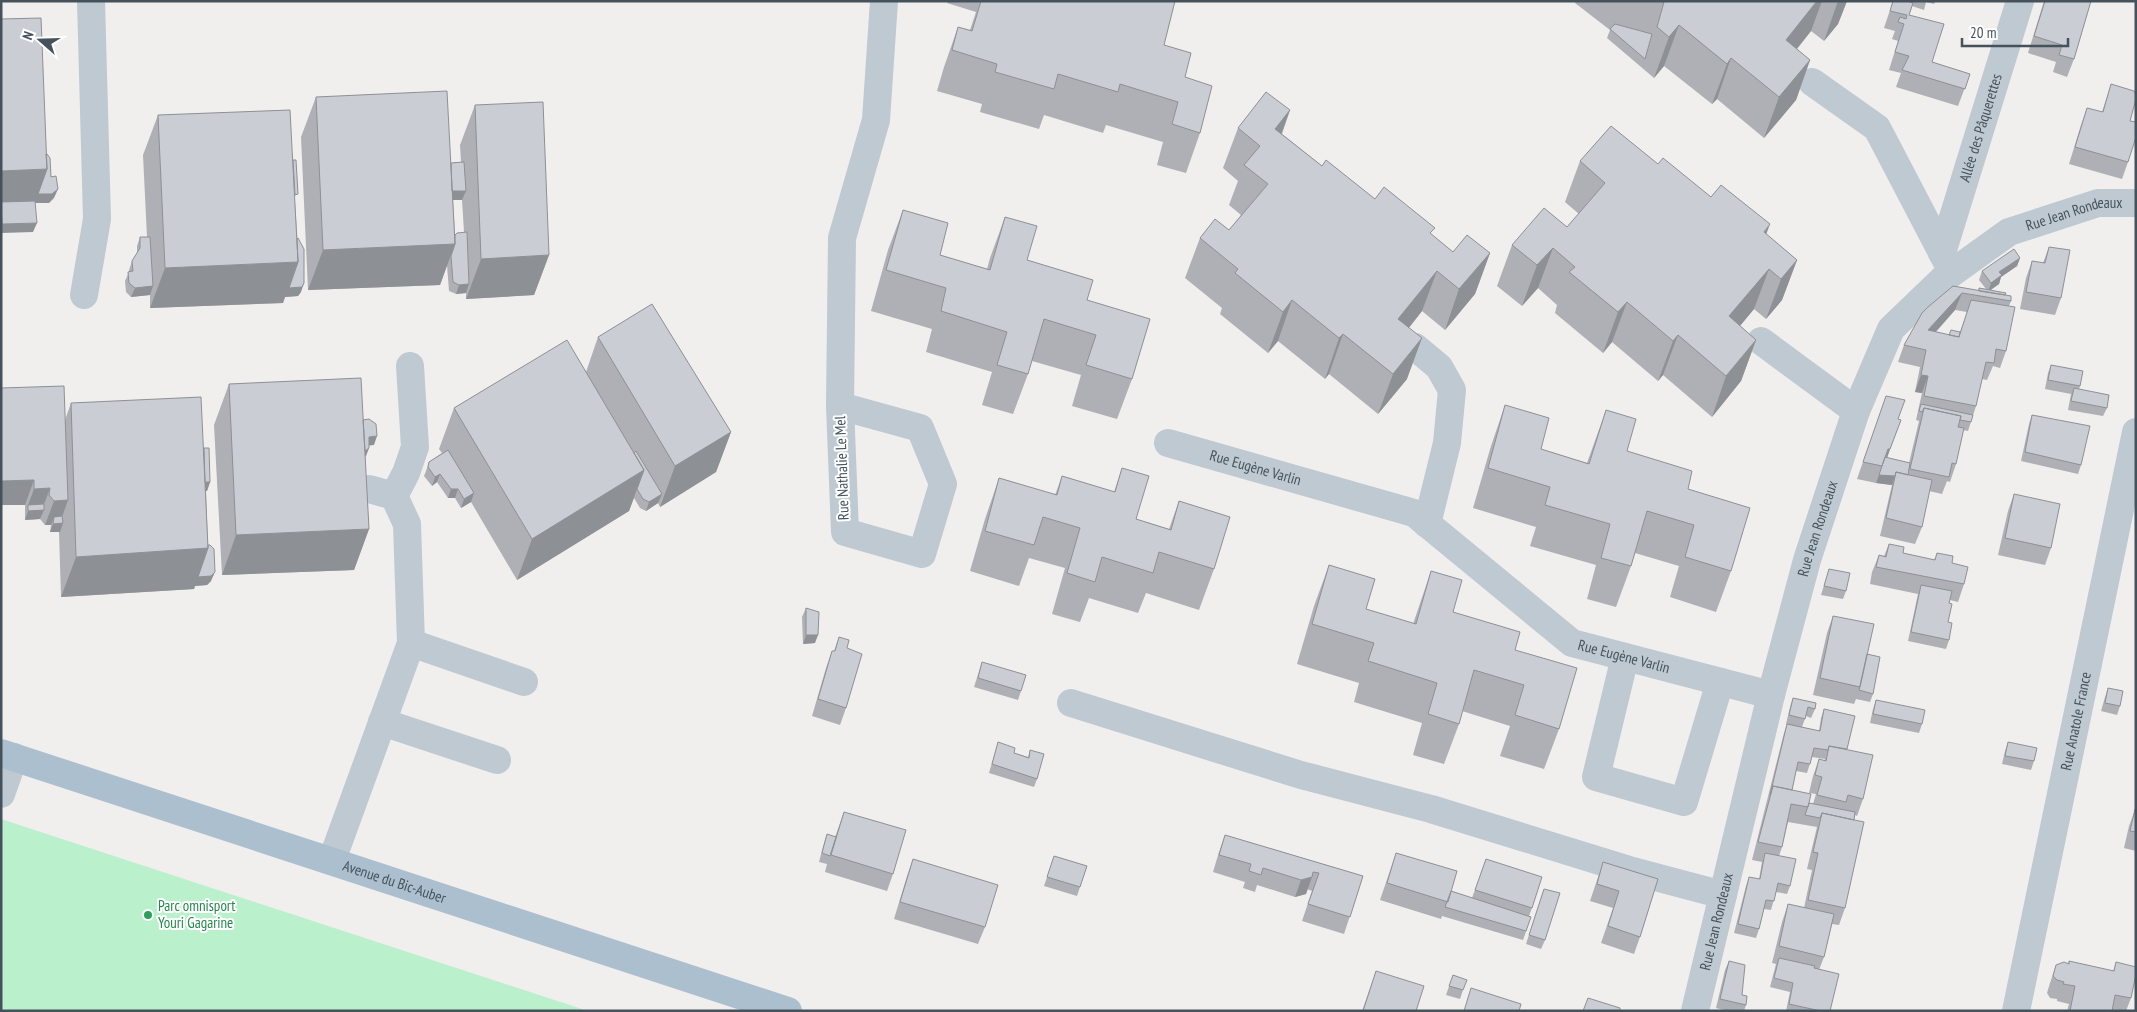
<svg xmlns="http://www.w3.org/2000/svg" width="2137" height="1012" font-family="'PT Sans Narrow',sans-serif">
<rect width="100%" height="100%" fill="#f1eeee"/>
<path fill="#baf0cc" d="M1,819l587,192h-587z"/>
<g fill="none" stroke-linecap="round" stroke-linejoin="round">
<g stroke="#bec9d1" stroke-width="28">
<path d="M1812,82l65,46 70,134"/>
<path id="s1" d="M1942,253l78,-252"/>
<path d="M84,295l13,-76 -6,-218"/>
<path d="M1761,341l95,70"/>
<path d="M1415,347l24,20 13,23 -5,53 -20,81"/>
<path d="M840,406l80,22 23,56 -21,70 -77,-22 -5,-126 2,-168 34,-118 8,-119"/>
<path id="s2" d="M1168,443l246,70 158,130 199,52"/>
<path d="M394,496l12,-23 9,-26 -5,-81"/>
<path d="M411,643l113,39"/>
<path d="M1625,657l-29,120 88,25 36,-120"/>
<path d="M1071,703l230,72 130,34 198,61 94,25"/>
<path d="M382,722l115,38"/>
<path d="M1,794l13,-37"/>
<path d="M332,860l79,-217 -4,-119 -13,-28 -25,-7"/>
<path id="s3" d="M1695,1011l76,-316 36,-135 49,-149 35,-82 51,-49 67,-48 89,-29h38"/>
<path id="s4" d="M2016,1011l120,-579"/>
</g>
<path stroke="#acbfce" stroke-width="28" id="s5" d="M1,753l787,258"/>
</g>
<path fill="#aeb0b5" fill-rule="evenodd" d="M948,1h227l-11,44 21,32 15,56 -14,40 -29,-8 6,-23 -57,-17 -3,8 -59,-18 -5,14 -59,-17 2,-8 -45,-13 7,-24 14,-40 12,3 6,-18 -29,-9z
M1576,1h271l-9,23 -14,17 -13,-10 -14,18 13,11 -14,40 -32,38 -47,-39 -5,5 -48,-38 -10,12 -47,-40 3,-8 -35,-27z
M1893,1h43l-2,3 -8,-2 -2,8 -12,-4 -3,9 23,47 38,12 -12,32 -62,-19 5,-14 -12,-3 9,-29 -6,-2 3,-8 -11,-3z
M2044,1h47l-17,58 -7,18 -14,-5 3,-10 -28,-9z
M2111,84l19,37 -2,41 -6,17 -53,-15 12,-39 6,-17 15,4z
M316,97l135,66 10,-1 -1,-17 15,-40 74,150 -15,40 -68,4v-6l-10,1 -7,-3 -2,-26 -7,20 -132,5 -7,-153zM453,200h9l2,32 -9,3z
M1290,110l-8,24 40,32 110,69 21,17 37,1 -15,41 -30,36 -23,-19 -13,17 -2,51 -29,35 -49,-40 -4,5 -47,-38 -10,12 -48,-39 2,-6 -37,-30 15,-40 29,-8 12,-15 -12,-10 9,-24 -15,-13 15,-40z
M158,115l137,87 6,90 -3,4 -13,1 -2,6 -133,5v-13l-19,2 -5,-5 -1,-11 4,-9v-2l3,-9 5,-8v-7l3,-9h7l-4,-82z
M1580,161l78,3 108,70 31,26 -15,40 -16,19 -12,-10 -14,17 16,14 -15,41 -29,36 -49,-42 -5,6 -46,-39 -9,11 -48,-40 2,-8 -19,-17 -16,18 -25,-20 15,-41 55,-18 12,-13 -14,-12z
M903,210l37,45 47,14 3,-11 15,-41 22,43 60,40 45,79 -15,40 -45,-13 9,-31 -49,-14 -4,13 -15,40 -31,-9 10,-33 -66,-20 6,-23 -61,-18 17,-61z
M2049,247l12,51 -6,17 -35,-6 6,-31 6,-17 11,2z
M2020,258l-3,8 -16,11 -2,7 -9,6 15,5 6,6 -2,5 -3,45 -6,17 -7,-2 -6,14 -5,-1 -6,27 -8,25 -5,-1 -7,34 -6,18 -3,-1 -5,13 -13,-3 -7,36 -7,17 -35,-8 12,-51 -16,-2 -19,-4 29,-83 12,23 3,1 -14,38 22,5 10,-42 -3,-1 6,-27 -7,-1 5,-25 -22,-5 6,-17 49,-59 25,5 1,-3 7,1 -7,-9 3,-9zM1955,310l12,2 -7,20 -11,3 -13,-3z
M598,337l133,95 -15,40 -56,35 -2,-4 -12,8 -6,-3 -6,-10 -5,13 -112,69 -46,-78 -10,6 -6,-10h-7l-11,-16 -5,4 -8,-10 2,-5 3,-9 13,-9 -3,-4 15,-41 132,-36z
M2051,365l29,21 -1,3 28,19 -4,8 -35,-6 3,-16 -26,-5 3,-16z
M229,384l134,36 11,25h-5v3l-4,9 4,72 -15,41 -132,5 -8,-150z
M71,403l133,45 6,34 -3,9h-1l2,54 3,36 -4,4 -12,1 -1,3 -133,8 -2,-65h-9l1,-7h-6l-5,-6 -15,1v-15h-24l64,-85z
M1505,405l36,44 46,14 19,-53 21,41 61,38 43,82 -15,41 -46,-15 9,-31 -44,-13 -4,13 -15,41 -29,-8 9,-34 -66,-19 6,-19 -63,-19 18,-62z
M2032,415l49,50 -3,9 -57,-13 8,-37z
M1122,468l14,51 33,10 10,-28 35,68 -15,41 -53,-17 -8,20 -49,-15 -9,24 -28,-8 13,-46 -36,-10 -10,28 -49,-15 15,-52 14,-41 56,17 7,-19 52,16z
M2014,494l37,54 -6,17 -47,-10 10,-44z
M1889,544l14,9 31,7 3,-7 15,10 12,21 -6,18 -8,-2 -2,22 1,18 -3,9 -38,-8 10,-47 -48,-10 2,-12 7,-17 5,1z
M1329,565l37,44 47,15 18,-53 22,41 62,38 44,79 -15,40 -44,-13 10,-30 -48,-15 -3,13 -15,40 -31,-9 9,-32 -68,-21 5,-19 -62,-19 17,-58z
M1829,569l17,22 -3,8 -22,-4z
M806,608l9,35 -12,1 -1,-27z
M1833,616l34,38 6,40 -3,8 -14,-3 -2,5 -41,-9 14,-62z
M839,637l8,11 -1,60 -6,17 -28,-9 14,-48 6,-17h2z
M982,662l39,29 -3,9 -44,-13z
M2108,688l12,18 -3,9 -16,-4 4,-14z
M1793,698l22,11 -4,9 -5,-2 -4,11 17,4 2,-13 3,-9 23,40 16,50 -6,17 -2,-1 -1,5 -9,88 -6,17 -7,-1 -8,33 -5,13 11,41h-44l4,-19 -20,-5 6,-23 -4,-1 10,-41 6,-18 16,4 8,-38 -5,-1 10,-42 -29,-5 -6,25 -3,9 11,30 -3,8 -11,-2 -5,18 -7,-1 -5,20 -3,9 -22,-5 12,-47 3,-9 10,2 3,-17 -10,-2 32,-127 3,-9h-1l4,-17zM1812,757l13,2 -1,2 -5,-2 -6,17 -4,17 7,1 -3,10 -4,-1 -17,-13 4,-19 11,2z
M1876,700l46,24 -3,9 -49,-10 3,-14z
M998,742l16,11 14,4 2,-7 7,29 -3,8 -45,-14z
M2008,742l26,19 -3,9 -29,-6 3,-13z
M2136,808v43l-12,-3 5,-22z
M844,812l49,62 -6,17 -62,-19 2,-8 -8,-2 5,-19 3,-9 8,3z
M1225,835l138,41 -19,58 -42,-13 10,-30 -5,-2 -1,5 -11,3 -38,-12 -2,7 -12,-4 2,-6 -32,-10 6,-20z
M1396,853l55,38 21,7 14,-39 46,49 -3,8 2,1 -8,23 -81,-24 -1,3 -61,-19z
M1054,856l33,10 -10,30 -33,-10z
M913,859l72,68 -7,17 -84,-25 13,-43z
M1603,862l55,17 -18,58 -6,17 -33,-11 12,-35 -23,-7z
M1544,889l1,51 -4,9 -15,-5z
M1729,961l17,44 -2,6h-16l-12,-3 9,-38z
M2069,961l44,10 3,-9 15,36 -5,13h-59l2,-7 -12,-3v-2l-7,-1 -3,-5 3,-10 6,-18 12,-1z
M1376,971l40,40h-54z
M1453,975l10,15 -3,9 -14,-4z"/>
<path fill="#8d9094" d="M1817,1h5l-11,30 -40,50 15,-41z
M1838,1h9l-9,23 -14,17z
M1679,25l-15,41 -10,12 15,-41z
M1731,58l-14,41 -5,5 15,-40z
M1810,60l-14,40 -32,38 15,-41z
M1290,110l-15,41v-22z
M47,169l11,20 -4,9 -5,5h-15l-33,8v-40z
M448,191h18l-4,9h-17z
M37,223l-4,9 -32,1 1,-9z
M1770,224l-15,41 9,-33z
M455,244l-15,41 -132,5 15,-40z
M1553,248l-15,40 -16,18 15,-41z
M1490,253l-15,41 -30,36 14,-41z
M549,255l-15,40 -68,4 15,-40z
M2020,258l-3,8 -16,11 -2,7 -11,8 3,-9 8,-11z
M1797,260l-15,40 -16,19 15,-40z
M298,262l6,21 -3,9 -3,4 -13,1 -2,6 -133,5 15,-40z
M1769,269l-15,40 -40,48 15,-41z
M1437,271l-15,40 -39,49 15,-41z
M469,284l-3,9 -10,1 3,-9z
M153,286l-3,9 -19,2 4,-9z
M1962,293l-7,17 -33,37 6,-17z
M1292,300l-14,41 -10,12 15,-41z
M1627,302l-15,40 -9,11 15,-41z
M1343,334l-14,40 -4,5 14,-41z
M1678,335l-15,40 -5,6 15,-40z
M1422,338l-15,41 -29,35 15,-40z
M1756,340l-15,41 -29,36 14,-41z
M1921,375l7,1 -6,17 -7,-1z
M731,432l-15,40 -56,35 15,-41z
M377,436l-3,9 -9,1 4,-9z
M369,448l-3,8 -5,5 3,-9z
M1888,449h2l-6,17h-2z
M644,470l-15,41 -112,69 15,-41z
M440,474l-3,8 -5,4 3,-9z
M1879,475l16,1 -3,9 -16,-2z
M34,480l-9,25h-24v-24z
M210,482l-3,9 -18,1 4,-9z
M50,488l-8,22h2l-4,9 -15,1 3,-9v-6l6,-16z
M451,489h7l-3,9h-7z
M474,493l-3,9 -10,6 3,-9z
M662,494l-4,9 -12,8 3,-9z
M68,500l-8,23h3l-3,9h-10l3,-8 1,-7 -3,8h-6l9,-24z
M369,529l-15,41 -132,5 14,-40z
M208,548l7,24 -4,9 -4,4 -12,1 -1,3 -133,8 15,-40z
M806,635h12l-3,8 -12,1z
M1312,877l-6,17 -11,3 6,-17z"/>
<path fill="#cacdd3" stroke="#8d9094" d="M981,1h194l-11,44 27,8 -6,24 27,9 -12,47 -28,-9 6,-22 -58,-18 -2,8 -60,-18 -4,15 -59,-17 2,-8 -45,-14 6,-23 14,4z
M1660,1h157l-31,39 24,20 -31,37 -48,-39 -4,6 -48,-39 -10,12 -12,-10 7,-25z
M1893,1h14l6,2 -4,12 35,9 -12,38 38,12 -5,15 -63,-19 7,-14 -14,-4 9,-28 -6,-2 2,-5 6,2 1,-4 -17,-4z
M2045,1h46l-17,58 -15,-4 3,-10 -28,-9z
M41,18l6,151 -46,2v-152z
M1615,24l37,10 -7,25 -35,-30z
M2111,84l23,7 2,4v4l-6,22 6,1v15l-8,25 -53,-15 12,-39 16,4z
M447,91l8,153 -132,6 -7,-153z
M1266,92l24,18 -15,19 47,37 4,-6 49,39 9,-12 51,41 -5,5 23,19 14,-17 23,18 -31,36 -22,-18 -39,48 24,19 -29,36 -50,-40 -4,4 -47,-38 -9,12 -48,-39 3,-4 -38,-31 15,-19 14,11 39,-46 -24,-19 16,-19 -22,-18z
M543,102l6,153 -68,4 -6,-154z
M290,110l8,152 -133,6 -7,-153z
M1611,126l47,38 5,-6 48,39 10,-12 49,39 -6,8 33,28 -16,19 -12,-10 -40,47 27,24 -30,36 -48,-41 -5,6 -46,-39 -9,10 -49,-40 6,-5 -22,-19 -16,17 -25,-20 32,-37 23,19 38,-44 -25,-22z
M46,154h1l3,4 1,19 5,-1 2,13 -6,5h-14l9,-25z
M293,160h3l2,34 -3,1z
M464,162l2,29h-14l-1,-28z
M35,201l2,22 -35,1 -1,-22z
M903,210l45,13 -8,32 50,15 15,-53 32,9 -10,34 66,20 -6,20 63,19 -18,60 -46,-14 10,-30 -52,-16 -16,55 -31,-9 10,-33 -66,-21 5,-23 -60,-18z
M467,232l2,52 -10,1 -6,-3 -2,-26 4,-12v-9l2,-2z
M140,237h10l3,49 -18,2 -6,-5 -1,-11 5,-1 -1,-10 8,-13z
M298,238l6,11v34l-2,4 -13,1 9,-26 -1,-23z
M2049,247l21,3 -9,48 -35,-6 6,-31 13,2z
M2014,249l6,9 -21,14 3,3 -11,8 -9,-12z
M1953,286l58,10v5l-49,-8 -34,37 31,7 12,-37 44,7 -9,44 -10,-2 -2,14 -8,-1 -10,44 -52,-10 4,-20 -7,-1 5,-25 -22,-5 18,-32 6,-6z
M1979,288l27,5 -1,2 -26,-4z
M652,304l79,128 -56,34 -77,-129z
M1951,330l9,2 -1,5 -10,-2z
M567,340l77,130 -112,69 -78,-131z
M2051,365l32,6 -3,15 -32,-6z
M361,378l8,151 -133,6 -7,-151z
M64,386l4,114 -14,1 -5,-6 1,-7 -16,1v-9l-33,1v-93z
M2074,388l35,7 -2,13 -36,-7z
M1886,396l19,4 -7,19 3,1 -11,29h-2l-6,17 -19,-4z
M201,397l7,151 -132,9 -5,-154z
M1921,404l52,11 -2,7 -11,-2 1,-4 -37,-8 -2,4 -3,-1z
M1505,405l44,13 -8,31 48,15 17,-54 30,9 -9,32 65,20 -4,18 62,19 -19,63 -46,-14 9,-32 -47,-14 -16,55 -30,-8 9,-34 -65,-19 5,-18 -62,-19z
M1924,408l37,8 -3,11 6,1 -8,36 -4,-1 -3,14 -39,-8z
M2032,415l58,11 -9,39 -56,-13z
M369,419l7,5 1,12 -8,1v11l-4,3 -2,-31z
M204,448h5l1,34h-5z
M448,450l26,43 -10,6 -6,-10h-7l-11,-15 -5,3 -7,-10 1,-5z
M636,451l26,43 -13,8 -6,-3 -6,-10 7,-19 -10,-17z
M1885,457l25,6 -2,12 -12,-3 -1,4 -16,-1z
M1122,468l27,8 -13,43 35,11 8,-29 51,16 -16,52 -55,-17 -6,21 -51,-16 -7,25 -28,-9 13,-45 -37,-11 -9,28 -49,-14 14,-53 58,17 5,-19 53,16z
M1896,472l36,8 -10,47 -36,-9z
M2014,494l46,10 -9,44 -46,-10z
M44,504v6l-16,1v-6z
M62,516l1,7 -10,1 1,-7z
M1889,544l15,3 -1,6 32,7 2,-7 16,3 -1,7 16,4 -4,17 -88,-17 3,-12 7,2z
M208,545h2l4,4 1,23 -4,4 -13,1 10,-29z
M1329,565l46,14 -9,30 50,15 15,-53 31,9 -9,32 67,20 -5,18 62,18 -18,61 -44,-14 9,-30 -50,-15 -15,54 -31,-10 9,-31 -69,-22 6,-18 -62,-19z
M1829,569l21,4 -4,18 -22,-5z
M1921,585l31,6 -3,12 3,1 -4,18 4,1 -3,17 -38,-8z
M806,608l13,4 -1,23h-12z
M1833,616l41,8 -14,63 -40,-9z
M839,637l10,3 -2,8 15,6 -16,54 -28,-9 14,-48h3z
M1867,654l13,3 -7,37 -14,-4z
M982,662l44,13 -5,16 -43,-13z
M2108,688l15,3 -3,15 -15,-3z
M1793,698l23,5 -1,6 -7,-2 -3,12 -16,-4z
M1876,700l49,10 -3,14 -49,-10z
M1824,709l31,7 -8,33 -18,-3 -1,4 -14,-2 -4,16 -12,-2 -6,28 -19,-4 -3,9 17,-71 33,7z
M998,742l17,6 -1,5 15,5 1,-8 14,4 -7,25 -45,-15z
M2008,742l29,6 -3,13 -29,-5z
M1829,746l44,9 -10,44 -15,-4 -2,7 -29,-7 5,-18 -7,-2 4,-16 7,2z
M1773,786l38,8 -3,13 -17,-3 -9,43 -24,-5z
M1809,803l46,9 -1,8 -32,-7 -2,5 -15,-3z
M2135,809h1v23l-6,-1z
M844,812l62,18 -13,44 -62,-19z
M1822,813l42,9 -19,86 -37,-8 10,-47 -5,-1z
M827,834l9,3 -6,19 -8,-3z
M1225,835l138,41 -13,41 -42,-13 11,-31 -6,-1 -1,5 -11,3 -38,-12 -2,7 -12,-4 2,-7 -32,-9z
M1396,853l61,18 -9,31 -61,-19z
M1765,853l31,6 -6,27 -12,-3 -4,18 -8,-1 -7,29 -21,-5 11,-47 11,2z
M1054,856l33,10 -7,21 -33,-10z
M913,859l85,26 -13,42 -85,-25z
M1486,859l56,18 -10,31 -57,-18z
M1603,862l55,17 -18,58 -32,-11 11,-35 -22,-7z
M1544,889l16,4 -15,47 -16,-5z
M1451,891l80,26 -5,14 -81,-24z
M1788,904l46,10 -10,43 -45,-11z
M1779,958l36,8 -1,2 25,6 -9,37h-9l-32,-7 4,-21 -19,-5z
M1729,961l16,4 -3,30 5,1 -1,9 -26,-6z
M2069,961l45,10 2,-9 20,5v7l-5,24 -16,-3 -3,16h-42l5,-25 -12,-2 1,-2 -7,-2 -4,-4 3,-11 8,-3 5,2z
M1376,971l48,15 -8,25h-53z
M1453,975l14,5 -4,10 -14,-4z
M1471,988l50,16 -2,7h-55z
M1588,998l32,10v3h-37z"/>
<circle fill="#2e9e5b" stroke="#fff" stroke-width="2" cx="148" cy="915" r="5"/>
<g text-anchor="middle" stroke-width="4" stroke-linejoin="round" paint-order="stroke">
<g font-size="15" fill="#45525c" stroke="#fff">
<text dy="5" stroke="none"><textPath href="#s1" startOffset="131">Allée des Pâquerettes</textPath></text>
<text dy="5" stroke="none"><textPath href="#s3" startOffset="932">Rue Jean Rondeaux</textPath></text>
<text transform="translate(842 468) rotate(-92)" y="5">Rue Nathalie Le Mel</text>
<text dy="5" stroke="none"><textPath href="#s2" startOffset="91">Rue Eugène Varlin</textPath></text>
<text dy="5" stroke="none"><textPath href="#s3" startOffset="498">Rue Jean Rondeaux</textPath></text>
<text dy="5" stroke="none"><textPath href="#s2" startOffset="514">Rue Eugène Varlin</textPath></text>
<text dy="5" stroke="none"><textPath href="#s4" startOffset="296">Rue Anatole France</textPath></text>
<text dy="5" stroke="none"><textPath href="#s5" startOffset="414">Avenue du Bic-Auber</textPath></text>
<text dy="5" stroke="none"><textPath href="#s3" startOffset="92">Rue Jean Rondeaux</textPath></text>
</g>
<g font-size="15" fill="#27864d" stroke="#fff" text-anchor="start">
<text x="158" y="911">Parc omnisport<tspan x="158" dy="17">Youri Gagarine</tspan></text>
</g>
</g>
<rect width="2137" height="1012" fill="none" stroke="#45525c" stroke-width="5"/>
<g transform="translate(40 40) rotate(290)" stroke="#ffffff" stroke-width="4" paint-order="stroke">
<path d="M0-4L9 19L0 12L-9 19Z" fill="#45525c"/>
<text y="-8" font-size="14" font-weight="bold" text-anchor="middle" fill="#45525c">N</text>
</g>
<path d="M1962 38v8h106v-8" fill="none" stroke="#45525c" stroke-width="2.5"/>
<text x="1970" y="38" font-size="15" fill="#45525c" stroke="#ffffff" stroke-width="4" paint-order="stroke">20 m</text>
</svg>
